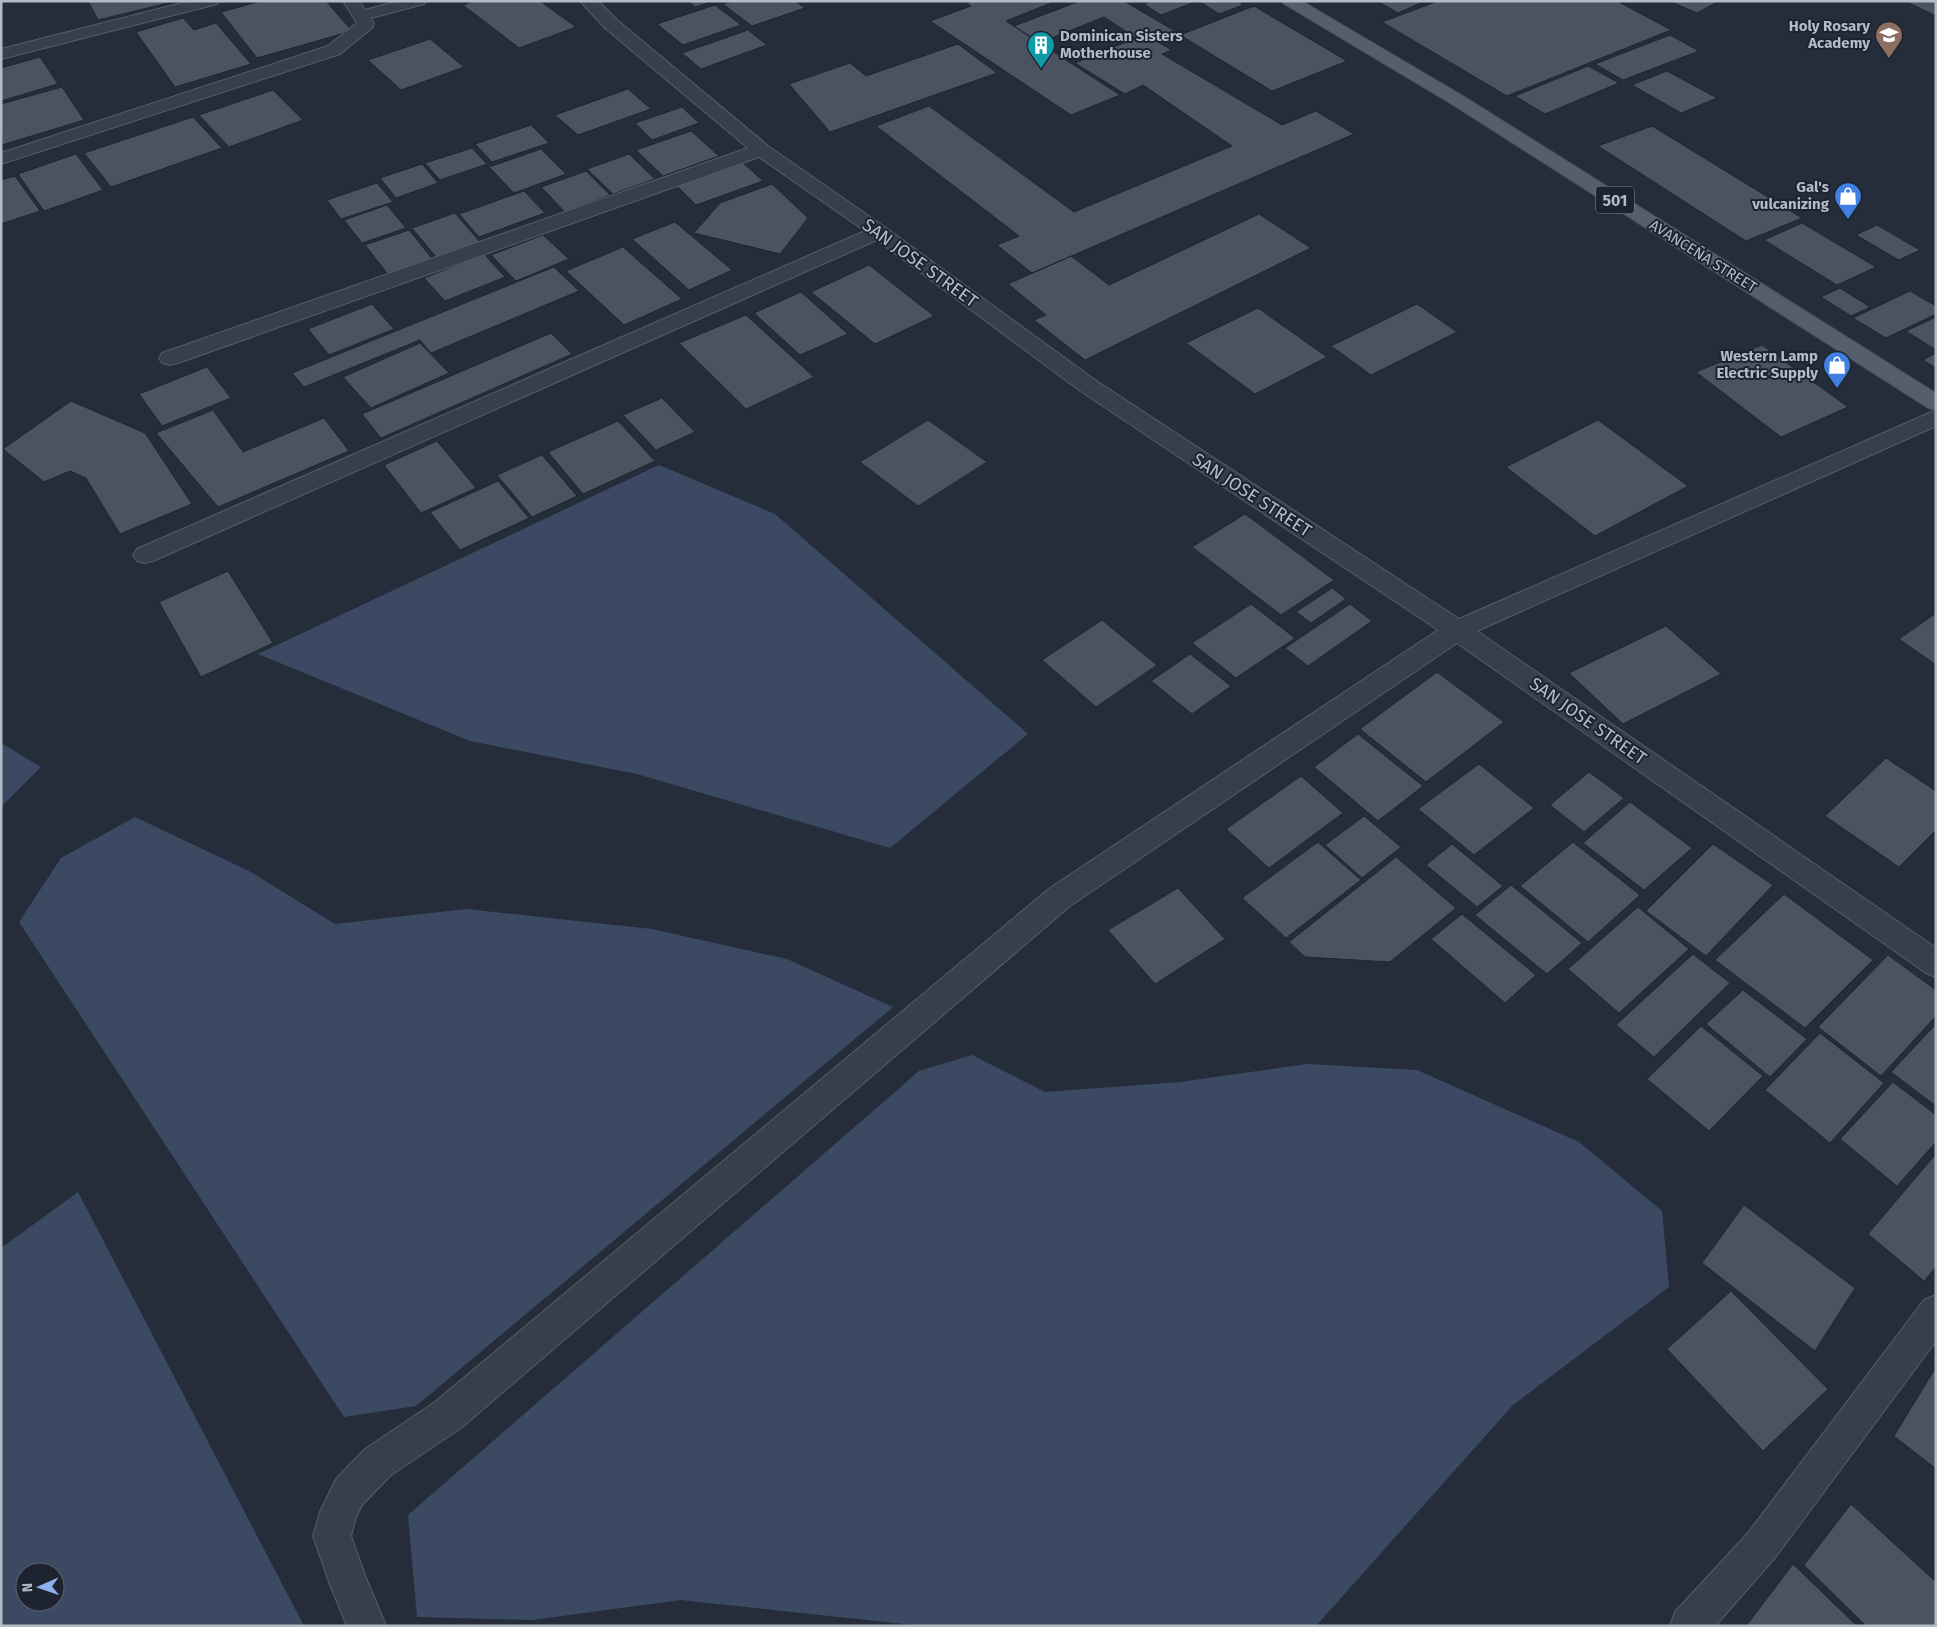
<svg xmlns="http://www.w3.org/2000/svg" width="1937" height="1627" font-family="'Fira Sans',sans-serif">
<rect width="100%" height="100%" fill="#252d3a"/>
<path fill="#3b4a62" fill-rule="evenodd" d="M659,465l116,49 253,220 -138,114 -253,-74 -167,-33 -212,-87z
M1,743l40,24 -40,40z
M135,817l114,54 86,53 131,-15 186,20 135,30 106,48 -477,399 -72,11 -325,-495 42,-64z
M972,1055l73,37 135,-10 127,-18 110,6 162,72 83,69 7,76 -156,118 -197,221h-394l-241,-26 -149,20 -115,-3 -9,-102 511,-444z
M78,1192l226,434h-303v-378zM25,1572h30v30h-30z"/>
<path fill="#4b5362" stroke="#1f2631" d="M88,1h83l1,1 -74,18z
M261,1h65l26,30 -95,27 -36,-46z
M474,1h66l36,26 -57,21 -56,-43z
M688,1h26l-19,6z
M732,1h63l10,7 -53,18 -29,-22z
M972,1h84l-50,20 114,74 -49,20 -141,-94 41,-15 -4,-3z
M1080,1h44l51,30 -21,9 18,10 -10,4 120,71 34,-14 38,23 -322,139 -35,-28 22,-9 -143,-110 53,-20 145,106 158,-66 -89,-61 -18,9 -50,-31 61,-25 -32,-21 -65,26 -25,-17z
M1152,1h45l-36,14 -17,-11z
M1199,1h39l5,4 -24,9z
M1377,1h48l-27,12z
M1438,1h179l54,29 -164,66 -125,-74z
M1669,1h50l-22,12z
M1905,1h31v15z
M715,5l26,20 -58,20 -26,-21z
M1254,6l93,55 -75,30 -92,-56z
M183,18l11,12 22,-7 35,41 -76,23 -39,-55z
M748,30l19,15 -66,24 -19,-16z
M1670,35l29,16 -76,29 -28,-16z
M430,39l34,28 -63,23 -33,-30z
M958,44l39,29 -167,59 -41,-48 61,-21 16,13z
M40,57l18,27 -57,17v-33z
M1588,66l31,17 -74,31 -30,-18z
M1667,71l50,27 -36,15 -49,-28z
M62,87l22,33 -82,25 -1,-41z
M628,89l23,20 -73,26 -23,-20z
M273,90l30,30 -74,27 -30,-32z
M682,107l17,16 -47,17 -17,-17z
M193,117l29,31 -111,39 -27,-34z
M531,125l18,18 -57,19 -17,-18z
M1652,126l150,92 -56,23 -148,-95z
M691,131l28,25 -56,20 -27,-26z
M472,148l15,16 -47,16 -15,-17z
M541,149l25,25 -52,19 -25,-26z
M76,154l27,36 -59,21 -26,-37z
M629,154l26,25 -42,15 -26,-25z
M741,161l22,20 -67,24 -21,-21z
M422,164l16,19 -42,15 -16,-20z
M586,171l24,24 -45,17 -24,-25z
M15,176l25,35 -39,13v-44z
M377,183l16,19 -52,17 -14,-19z
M772,184l36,34 -28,36 -86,-21 26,-30z
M524,191l21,22 -66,24 -20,-23z
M387,205l19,23 -44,15 -18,-23z
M455,213l25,29 -44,15 -24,-29z
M1259,214l52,34 -226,112 -51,-40 12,-5 -38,-31 63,-28 38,29z
M675,222l57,48 -43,20 -57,-51z
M1802,223l74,44 -39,18 -73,-45z
M1877,225l43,25 -21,10 -43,-25z
M409,230l25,31 -44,16 -25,-32z
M543,235l26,24 -53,22 -25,-26z
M623,247l59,52 -58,26 -58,-54z
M484,254l21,23 -60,24 -21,-23z
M869,265l65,51 -59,28 -64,-52z
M554,267l25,24 -148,62 -11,-13 -116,47 -12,-14z
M1840,288l30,19 -19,9 -30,-19z
M1910,291l26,15v8l-50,24 -33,-20z
M801,292l47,42 -48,21 -46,-42z
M372,304l22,25 -65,26 -21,-26z
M1417,304l40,28 -86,43 -40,-29z
M1258,308l69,49 -72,37 -69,-51z
M746,315l68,62 -68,32 -67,-66z
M1936,317v33l-30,-19z
M551,333l21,21 -191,84 -19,-24z
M420,343l29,30 -78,35 -28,-31z
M1762,345l86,62 -67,30 -85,-65z
M1936,353v15l-13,-8z
M207,367l24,31 -69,28 -23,-32z
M662,398l33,34 -39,18 -33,-35z
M71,401l74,32 47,71 -72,30 -34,-56 -16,-7 -26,11 -41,-33z
M213,410l30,42 81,-34 25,33 -131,56 -62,-74z
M928,420l59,42 -69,44 -58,-44z
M1598,420l90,66 -93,50 -89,-69z
M618,421l37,40 -72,33 -35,-42z
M437,441l39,47 -55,25 -37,-48z
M542,455l35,41 -45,21 -35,-42z
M498,481l31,37 -69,32 -30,-38z
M1245,514l89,66 -53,35 -89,-68z
M228,571l45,72 -72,34 -42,-75z
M1332,588l14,11 -35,24 -15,-11z
M1251,604l44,34 -59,40 -44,-35z
M1350,604l22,17 -64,45 -23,-18z
M1936,613v52l-37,-26z
M1102,620l55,45 -61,42 -54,-47z
M1666,626l55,48 -98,50 -54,-51z
M1190,654l41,32 -39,28 -41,-33z
M1437,672l67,50 -78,60 -66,-53z
M1358,734l65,52 -45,35 -64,-54z
M1886,758l50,33v39l-37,37 -74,-51z
M1479,764l55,44 -60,47 -56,-46z
M1589,772l35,26 -40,34 -34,-27z
M1301,776l42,37 -74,55 -43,-39z
M1630,802l62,46 -48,42 -61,-47z
M1364,816l37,31 -39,31 -37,-33z
M1318,842l43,38 -75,58 -44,-40z
M1573,842l67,53 -52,47 -68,-56z
M1452,844l51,42 -26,21 -51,-42z
M1713,844l60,41 -67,71 -60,-45z
M1396,857l60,51 -66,54 -85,-5 -16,-15z
M1511,885l71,58 -35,31 -72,-59z
M1178,888l47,51 -70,45 -47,-54z
M1784,894l89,66 -68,68 -90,-68z
M1638,907l51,42 -70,64 -51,-44z
M1462,914l74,61 -31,28 -74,-64z
M1693,954l37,29 -76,74 -38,-32z
M1888,955l48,35v26l-55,60 -63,-49z
M1743,990l64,49 -37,38 -64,-53z
M1936,1024v82l-45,-34z
M1701,1026l62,50 -54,55 -62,-52z
M1820,1033l64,50 -54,60 -65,-53z
M1893,1082l43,33v27l-39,44 -57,-47z
M1934,1156l2,1v110l-12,14 -56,-47z
M1744,1205l111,83 -40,63 -113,-88z
M1731,1291l97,98 -65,62 -96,-102z
M1936,1367v102l-42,-33z
M1851,1504l85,78v44h-70l-62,-61z
M1793,1564l64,62h-111z"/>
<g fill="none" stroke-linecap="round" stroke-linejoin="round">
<g stroke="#565d68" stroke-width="2">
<path id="minor" d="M190,1h29l-2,3 -216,55v-10z
M343,1h16l6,9 33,-9h28l-2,3 -53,14 3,6 -2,4 -32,26 -339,110v-11l327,-107 29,-23z
M580,1h18l19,19 151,126 118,82 209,152 364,239 477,-209v16l-459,205 459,317v29l-10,-4 -469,-330 -387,263 -609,522 -70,47 -29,30 -6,12 -5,19 15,42 20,48h-39l-18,-44 -16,-46 7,-24 16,-33 29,-30 70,-47 615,-514 388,-258 -359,-240 -202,-150 -724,321 -8,2 -8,-2 -4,-6 4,-6 728,-318 -106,-74 -581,206 -8,2 -8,-2 -3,-5 3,-5 586,-205 -143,-120z
M1936,1295v46l-162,218 -59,67h-45l5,-14 73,-79 176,-233z"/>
</g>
<g stroke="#414853" stroke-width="2">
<path id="major" d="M1282,1h20l163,96 471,296v17l-8,-2 -475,-303 -169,-101z"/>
</g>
<use href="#minor" fill="#383f4a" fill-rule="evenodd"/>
<use href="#major" fill="#565e6a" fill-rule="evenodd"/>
</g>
<defs>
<g id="school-pin" transform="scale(1.4375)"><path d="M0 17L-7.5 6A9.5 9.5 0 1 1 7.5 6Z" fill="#8d6e63" stroke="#1d242f"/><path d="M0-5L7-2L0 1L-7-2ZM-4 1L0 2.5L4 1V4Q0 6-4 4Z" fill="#fff"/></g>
<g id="building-pin" transform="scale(1.4375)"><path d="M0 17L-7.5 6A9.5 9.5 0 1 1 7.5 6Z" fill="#0f9aa8" stroke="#1d242f"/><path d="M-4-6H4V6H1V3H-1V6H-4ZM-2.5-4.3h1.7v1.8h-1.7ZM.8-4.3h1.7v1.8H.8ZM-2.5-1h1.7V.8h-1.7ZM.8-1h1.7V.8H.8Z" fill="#fff"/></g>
<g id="shop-pin" transform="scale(1.4375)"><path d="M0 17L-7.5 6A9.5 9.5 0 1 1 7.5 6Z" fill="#3f7fe0" stroke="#1d242f"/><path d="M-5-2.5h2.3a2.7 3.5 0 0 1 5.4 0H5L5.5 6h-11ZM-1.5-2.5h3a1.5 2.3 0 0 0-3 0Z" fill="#fff"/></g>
</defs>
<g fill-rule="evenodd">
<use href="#school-pin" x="1889" y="35"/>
<use href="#building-pin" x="1041" y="45"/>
<use href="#shop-pin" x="1848" y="196"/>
<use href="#shop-pin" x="1837" y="365"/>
</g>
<g text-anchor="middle" stroke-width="4" stroke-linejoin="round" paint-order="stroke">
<g font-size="15" font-weight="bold" fill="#b4bac6" stroke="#1d242f" text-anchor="end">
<text x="1870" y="31">Holy Rosary<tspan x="1870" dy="17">Academy</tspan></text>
<text x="1060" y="41" text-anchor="start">Dominican Sisters<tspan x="1060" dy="17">Motherhouse</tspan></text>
<text x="1829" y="192">Gal's<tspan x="1829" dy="17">vulcanizing</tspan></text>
<text x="1818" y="361">Western Lamp<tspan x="1818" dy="17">Electric Supply</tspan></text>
</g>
<g font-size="15" fill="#b4bac6" stroke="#1d242f">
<text transform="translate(1703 256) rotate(32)" y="5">AVANCEÑA STREET</text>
</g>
<rect fill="#1d242f" stroke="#878d99" stroke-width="1" x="1596" y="186.5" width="38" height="27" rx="4"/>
<g font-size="16" font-weight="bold" fill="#b4bac6">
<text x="1615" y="206">501</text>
</g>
<g font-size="18" fill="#b4bac6" stroke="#1d242f">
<text transform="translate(920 263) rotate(36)" y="6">SAN JOSE STREET</text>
<text transform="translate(1252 495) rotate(33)" y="6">SAN JOSE STREET</text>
<text transform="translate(1588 721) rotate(35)" y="6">SAN JOSE STREET</text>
</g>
</g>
<rect width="1937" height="1627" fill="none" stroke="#b4bac6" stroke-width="5"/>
<g transform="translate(40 1587) rotate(268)"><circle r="24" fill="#1d242f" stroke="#59606b"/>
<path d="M0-4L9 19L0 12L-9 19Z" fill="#8fb0ef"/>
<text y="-8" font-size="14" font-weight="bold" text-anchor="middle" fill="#b4bac6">N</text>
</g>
</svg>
